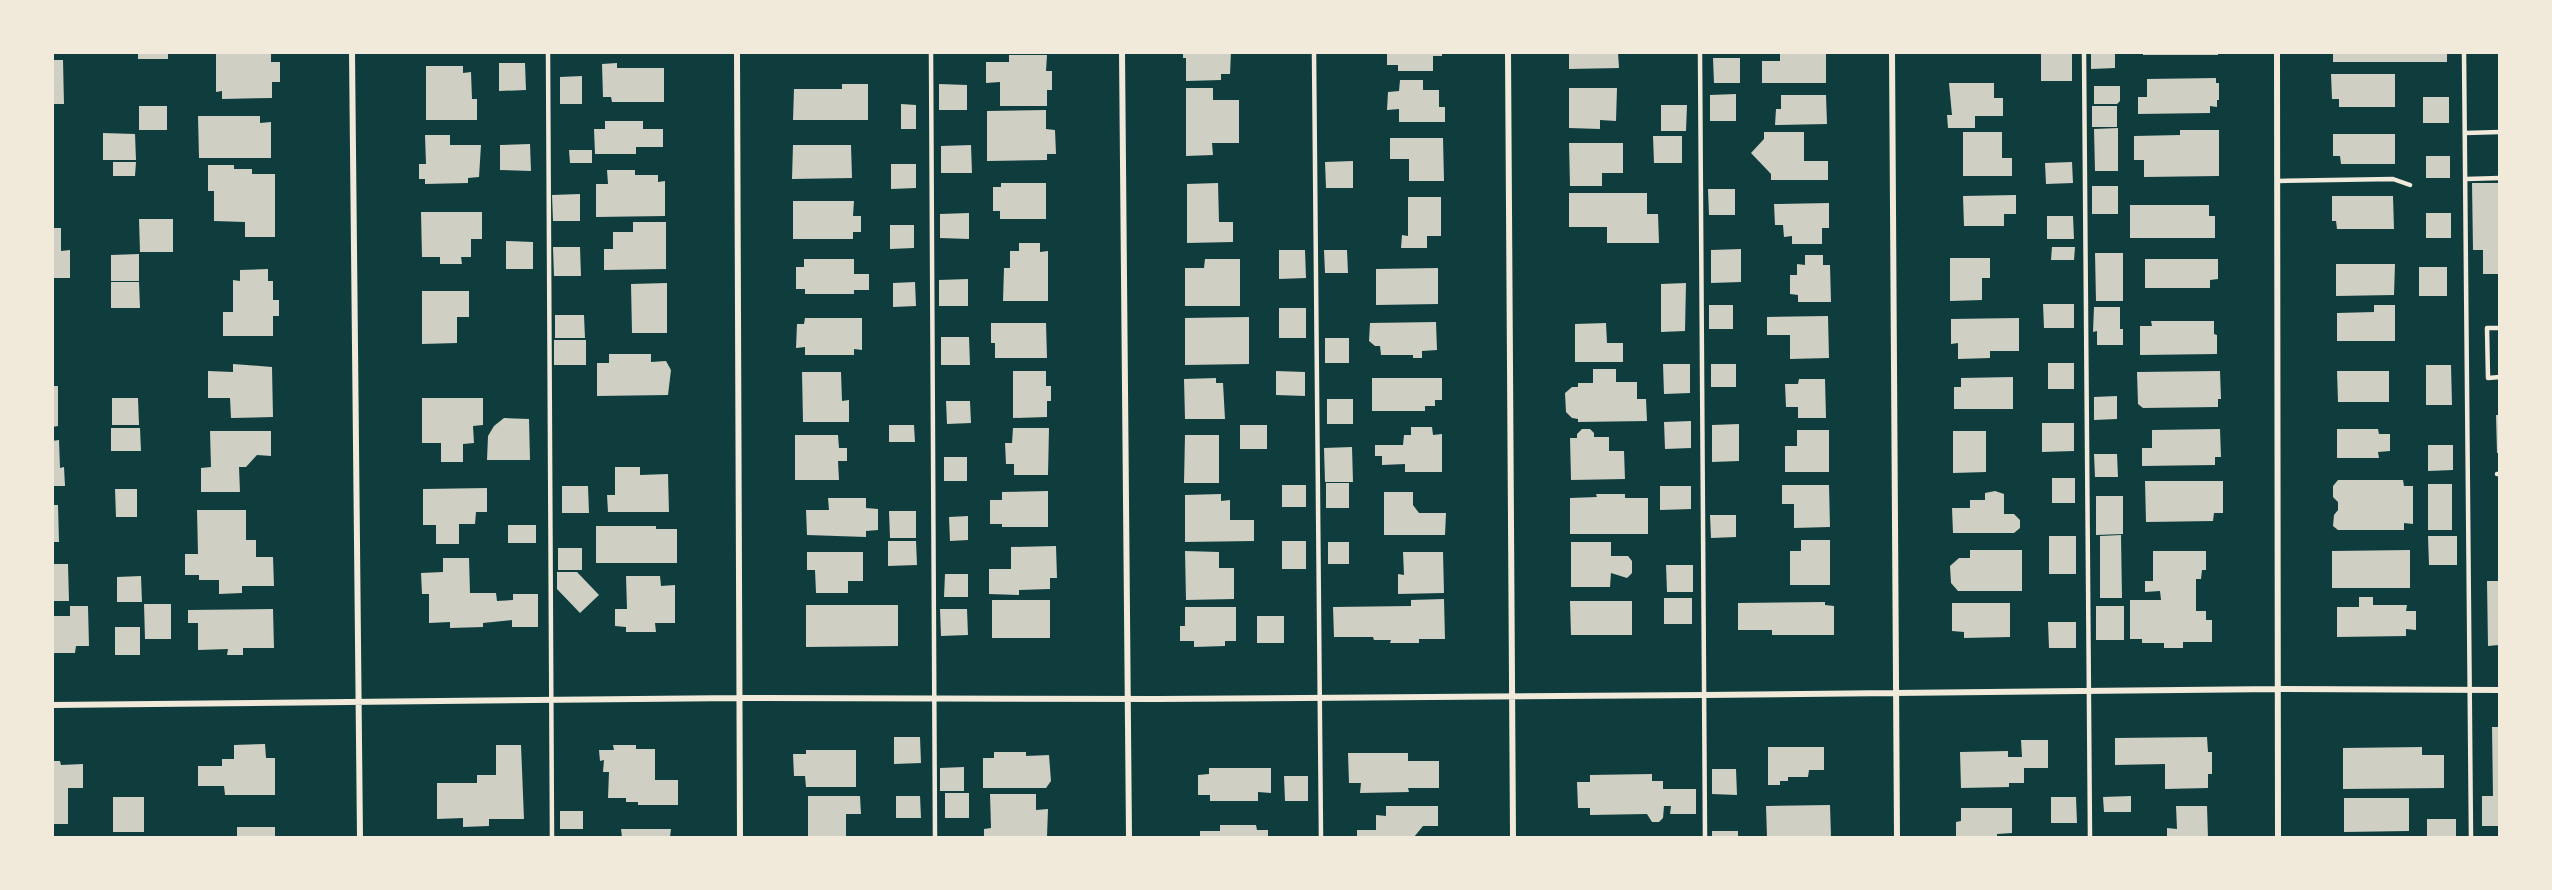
<svg xmlns="http://www.w3.org/2000/svg" width="2552" height="890" font-family="Merriweather,serif">
<rect width="100%" height="100%" fill="#0f3d3e"/>
<path fill="#cfcfc3" d="M138,52h30v7h-30z
M216,52h55v10h9v20h-8v16l-50,1v-8l-6,1z
M1183,52h48l-1,22h-9v6l-35,1v-23h-3z
M1387,52h55v4h-9v15h-35v-6h-11z
M1569,52h49l1,16 -50,1z
M1780,52l46,2v29h-64v-22h18z
M2041,52h31v29h-31z
M2091,52h24v16l-24,1z
M2143,52h75v3h-75z
M2333,52h114v10h-114z
M1009,55h38l-1,16h6v19h-5v16h-47v-24l-14,1v-21h23z
M1713,58h27v25h-26z
M52,60h11l1,44h-12z
M499,63h26l1,27 -27,1z
M617,63v5h47v34h-52l-1,-5h-8l-1,-33z
M426,66h37v7l8,-1 1,27h5v21h-51z
M2331,74h64v33h-56v-8h-7z
M582,76v28h-22v-27z
M2216,78v5h3v17h-2v7l-7,-1v7l-72,1v-17h9v-18z
M1400,80h23v10h16v17h6v15h-46v-13l-12,1 1,-18 11,-1z
M1949,83h45v15h9v18h-28v12h-27l-1,-13h5z
M842,84h26v36h-75l1,-31h48z
M939,84l28,1v25h-28z
M2094,86h26v15l-3,3h-23z
M1186,88h27v12h26v43h-27l1,12 -27,1z
M1569,88h48l-1,33 -16,-1v9l-31,-1z
M1736,94v27h-26v-26z
M1781,95h45l1,29 -52,1 1,-16h5z
M2423,97h26v26h-26z
M901,104l15,1v24h-15z
M1661,105h26l-1,26h-25z
M139,106h28v24h-28z
M2092,106h25v21h-25z
M1046,110v19l9,1 1,24h-9v6l-60,1v-50z
M198,116h62v7l11,-1v36h-72z
M605,121h38v8h20v18h-27v7h-41l-1,-25h11z
M2118,128v43h-23l-1,-42z
M2180,130h39v46l-75,1v-17h-10v-24l46,-1z
M1764,132h40v29h24v19h-57v-6l-20,-21 13,-14z
M1963,132h39v26h10v18h-49z
M103,133l32,1 1,26h-33z
M2333,134h62v30h-54l-1,-8h-7z
M425,135h25v10h31l-2,32 -11,1v5l-43,1v-5h-6v-15h7z
M1653,136h29v27h-28z
M1390,138h53l1,43h-35v-22h-19z
M1569,143h54v30h-21v13h-32z
M530,144l1,27 -31,-1v-25z
M793,145h58l1,33 -60,1z
M971,145l1,28h-31v-27z
M569,150h23v13h-22z
M2426,156h24v22h-24z
M1353,161v27h-27l-1,-26z
M113,162h23l-1,14h-22z
M2072,162l1,21 -27,1 -1,-21z
M891,164h25v24l-25,1z
M208,165h26v4h18v5h23v63h-30v-15l-31,-1v-30h-6z
M607,170h28v5h23v7l7,-1v35l-69,1v-33h12z
M1001,183h45v36h-46v-8h-7v-24h8z
M1218,183l1,39h14v20l-46,1v-59z
M2472,183h27v91h-16v-24h-10z
M2092,186h26v28h-26z
M1708,189h27v26h-26z
M1569,193h78v21h11l1,29h-52v-16h-38z
M580,194v27h-27l-1,-26z
M2016,195v19h-12v12h-40l-1,-30z
M2332,196h61l1,33h-57l-1,-8h-4z
M1408,197h33v39h-14v12h-26l1,-13 6,1z
M793,201h61l-1,15h8v16h-8v7h-60z
M1829,203v25h-7v16h-30v-8l-8,1 -1,-12h-8l-1,-21z
M2130,205h79v11h6v22h-85z
M421,212h61v27h-11v18h-10l1,7h-22v-7h-18z
M969,213v26l-29,-1v-24z
M2426,213h25v25h-25z
M2047,216h26l1,23h-27z
M139,219h34v33h-33z
M633,222h33v47l-62,1v-21h9v-17h20z
M890,225h24v23l-24,1z
M52,228h9v23l9,-1v28h-18z
M506,241l27,1v27h-27z
M1019,243h21v9l8,-1v50h-45l1,-33h6v-17h9z
M553,247h27l1,29h-27z
M2052,247h23l-1,13h-23z
M1741,249v33l-30,1v-33z
M1279,250h26l1,28 -27,1z
M1324,250h23l1,23h-23z
M2095,253h28v48h-27z
M139,254v27h-28v-26z
M1805,255h18v10h7l1,37h-33v-7l-8,-1v-19h7v-11l8,1z
M1950,258h40v20h-8v22l-32,1z
M804,259h50v15h15v16h-15v4h-49v-5h-9v-22h8z
M1205,259h35v47h-55v-38h19z
M2145,259h73v20l-8,1v8h-65z
M2336,264h59l-1,31 -58,1z
M2419,267h28v29h-28z
M1438,268v36l-62,1v-36z
M268,269v12h5v19h6v16h-6v20h-50v-24h10v-32l7,1v-11z
M968,279v27h-29v-26z
M111,282h28l1,26h-29z
M915,282l1,24 -23,1v-24z
M667,283v50h-35l-1,-49z
M1686,283l-1,48 -24,1v-48z
M422,291h47v26h-12v26l-35,1z
M2043,304h31v24h-30z
M1709,305h24v24h-24z
M2374,305h21v36h-58v-28l37,-1z
M2094,307h26v22h3v16h-26v-14l-4,1z
M1279,308h27v30h-27z
M555,315h29l1,23h-30z
M1828,316l1,42 -39,1v-24h-23v-18z
M1249,317v47l-64,1v-47z
M805,318h57v32l-8,-1v6h-49v-8l-9,1 1,-24h7z
M2019,318v33h-29v7l-32,1v-16l-7,1v-25z
M2151,321h63v13l3,1v19l-77,1v-29h12z
M1436,322l1,28 -15,1v7h-9v-3h-32l-1,-9h-5l-6,-5 1,-18z
M991,323h55l1,35h-52v-15h-4z
M1606,323l1,20h16v19h-48v-38z
M941,337h28l1,28h-29z
M1325,338h24v25h-24z
M554,340h32v25h-32z
M609,354h42v8l15,-1 5,9 -3,25 -71,1v-33h12z
M2048,363h26v26h-26z
M233,364l39,3 1,50 -42,1 -1,-20h-22v-27l25,1z
M1663,364h27v29l-26,1z
M1711,364h25v23h-25z
M2426,365h25l1,40h-26z
M1593,369h23v13h21v17h9l1,22 -69,1v-3l-6,-1 -6,-6 -1,-19 7,-6h6v-4h15z
M1013,371h33v15h5v15h-4v16l-34,1z
M1276,371l29,1v24l-29,-1z
M2220,371l1,28h-3v8l-75,1 -5,-4 -1,-32z
M2337,371h52v31h-51z
M802,372h39l1,29 7,-1v22h-46z
M2013,377v32h-59v-22h7v-9z
M1216,378v5h7l2,36h-40l-1,-40z
M1372,378h70v22h-7v6h-10v5h-53z
M1799,379h26l1,39h-28v-11h-12l-1,-23h13z
M52,386h6v40l-6,1z
M2117,396v23l-23,1v-23z
M112,398h26l1,27h-27z
M422,398h61v27l-10,1 1,17 -11,1v18h-22v-19h-19z
M1327,399h26v25h-26z
M946,401h24l1,22 -24,1z
M2496,415h3v38h-2z
M504,418l25,1 1,41h-43l1,-24 6,-10z
M1691,421v27l-26,1 -1,-27z
M2042,423h32v28l-32,1z
M1739,424v37l-27,1v-37z
M889,425h25l1,17h-26z
M1240,425h27v24h-27z
M1411,427h21l1,8 9,-1v38h-37v-8l-23,1v-9h-7v-11h28l1,-10h7z
M111,428h29l1,23h-30z
M1013,428h36l-1,47h-34v-11h-8l-1,-21h7z
M1582,429h8l4,4v4h15v14h15l1,28 -54,1 -1,-42h7v-4z
M2220,429l1,28h-6v8l-73,1v-18h10v-18z
M2337,429h41l1,5h11v17l-12,1 1,6h-42z
M1797,430h32v42h-44v-26h12z
M210,431h61v25l-14,-1 -11,12h-7l1,25h-39v-24l10,-1z
M1953,431h33v41l-33,1z
M795,435h43l1,13h8v13h-9l1,19h-44z
M1185,435h34v48h-35z
M59,440l1,28 4,-1 1,19h-13v-45z
M2428,445h25v25l-25,1z
M1352,447l1,35h-28l-1,-34z
M2094,454h23l1,23h-23z
M944,457h23v24h-23z
M615,467h25v8l28,-1 1,38h-61l-1,-17h8z
M2052,478h23v25h-23z
M2338,480h65l1,6h9v38l-9,-1v7h-66l-5,-4 1,-11 4,-5v-8l-5,-5v-11z
M2145,481h78v32h-9l-1,8 -67,1z
M1326,483h23v25h-23z
M2428,484h24v46h-24z
M1282,485h24v22h-24z
M1782,485h47l1,42 -36,1v-24h-12z
M562,486h26l1,27h-27z
M1660,486h31v23l-31,1z
M487,488v24h-11l-1,12h-16v20h-23v-19h-13v-36z
M115,489h22v28h-21z
M1048,491v36h-46v-3h-12v-24h12v-8z
M1995,491l9,3v20h10l6,6v8l-6,5h-61l-1,-25h18v-8h15v-7z
M1384,492h29v13l6,8h27l-1,22h-61z
M1221,494v7l9,-1v20h24v21l-69,1v-47z
M1596,494h29v4h23v36h-78v-36l27,-1z
M2096,496h27v38l-27,1z
M828,498h38v10l12,1v21l-12,1v6l-59,-2 -1,-25h23z
M52,505h6l1,37h-7z
M197,510h49v30h10v17h17l1,29h-32v7l-23,1v-14h-20v-5h-14v-21h13z
M889,511h27v27h-26z
M1710,515h26v22l-25,1z
M968,516v24l-18,1 -1,-24z
M508,525h28v18h-28z
M596,526h60v3h21v34h-81z
M2121,535l1,63h-22v-62z
M2049,536h27v38h-27z
M2428,536h29v29h-28z
M1801,540h29v45h-40v-34h11z
M888,541h28l1,24 -29,1z
M1282,541h24v28h-24z
M1328,542h21v22h-21z
M1571,542h40v14h17l4,5v12l-5,5 -16,-5 -1,14h-39z
M1056,546l1,32h-7v11l-31,1v5l-30,-1v-25h22v-22z
M558,548h24v22h-24z
M1970,550h52v41h-64l-7,-8 -1,-17 9,-8h11z
M2410,550v38h-78v-37z
M1185,551l34,1v16h15v31l-48,1z
M2153,551h53v19h-4l-1,9h-5v32h10v9h6v22h-29v6h-19v-5h-22v-4h-12v-39h31l-1,-9 -15,1v-11h8z
M807,552h56v29h-15v12h-32l-1,-23h-8z
M1403,552h40l1,41 -46,1v-20l6,1z
M443,558h26l1,35h26l1,8 16,-1v-6h25v33h-26v-7l-29,3v4l-33,1v-6l-21,1v-29h-7l-1,-21 22,-1z
M52,564h16l1,37h-17z
M1666,565h27v27h-26z
M557,572h20l22,23 -19,18 -23,-24z
M945,574h23v23h-24z
M141,576l1,26h-25v-25z
M626,576h34l1,10 14,-1v38h-20l1,9h-30v-5l-11,-1v-17h12z
M2487,581h12v64l-11,1z
M2359,597h14v8h34l-1,6h10v19l-10,-1v7l-69,1v-30h22z
M1664,598h28v26h-28z
M1444,599l1,40h-26v4h-29l1,-3h-17l-1,-3h-39l-1,-30 78,-1v-6z
M992,600h58v38h-58z
M1570,601h62v34h-61z
M1825,602v3l9,1v29h-62v-5h-34v-27z
M1952,603h58v34l-46,1v-6l-12,-1z
M144,604h27v35h-26z
M806,605h92v41l-92,1z
M70,606h18l1,40h-13l-1,7h-23v-37h18z
M2096,606h28v34h-28z
M1185,607h51v34h-11v5l-31,1v-6h-14v-15h5z
M273,609l1,39h-31v7h-16l1,-6 -30,1v-27h-10v-13z
M940,609h27l1,26 -27,1z
M1257,616h27v27h-27z
M2048,622h28v26h-27z
M115,627h25v28h-25z
M2492,727h7v99h-17v-30h11z
M894,737h26l1,26 -27,1z
M2207,737l1,15h4v22h-4v14l-43,1v-25l-50,1v-27z
M2021,740h27v28h-24v15h-15v4l-48,1 -1,-36 48,-1v6h14z
M265,744l1,14h9v37h-50l-1,-9h-26v-20h24v-7h12v-14z
M496,745h25l3,74h-35v7l-26,1v-9l-26,1v-36h40v-8h19z
M613,745h23v4h19v31h23v25h-40v-3h-12v-4h-18l1,-26h-6l1,-12 -4,1 -1,-11h15z
M1768,747h56v23h-15l-1,7h-20v4h-8v4h-12z
M2422,747v8h22v33l-101,1v-41z
M806,750h50v37h-50l-1,-11h-11l-1,-22h13z
M994,752h32v4l23,-1 2,26 -5,7h-63v-30h11z
M1348,753h60v8h31v27h-31l1,4 -49,1 1,-10h-12z
M52,761h8l1,4 22,-1v24h-15v36h-16z
M964,767v24h-24v-23z
M1209,768h62v25l-13,-1v9h-48v-6h-12v-20l11,-1z
M1712,769h24l1,26 -25,-1z
M1652,774v7h11v8h33v25h-26l1,-8h-7l-1,12 -4,4h-7l-5,-8 -57,1v-7h-12l-1,-26h13v-7z
M1284,776h24v25h-23z
M945,793h24v25h-24z
M990,794h46v16l12,-1 -1,28h-63v-8l7,-1z
M808,796h52l1,18h-15v23h-38z
M896,796h24l1,22h-25z
M2131,796v16h-27l-1,-15z
M113,797h31v35h-31z
M2051,797h25l1,26h-26z
M2344,798h65v33l-65,1z
M1830,805l1,32h-64l-1,-31z
M1386,806h52v20h-15l-9,11h-57v-7h19v-15l10,1z
M2176,806h31l1,31h-41v-9l10,1z
M1961,808h51v25l-15,1v3h-41v-15l5,-1z
M560,811h23v18h-23z
M2427,819h29v18h-29z
M1220,825h36l1,5h11v7h-68v-6h20z
M237,827h38v10h-38z
M621,829h50l-1,8h-48z
M1712,831h26v6h-26z"/>
<g fill="none" stroke-linecap="round" stroke-linejoin="round">
<path stroke="#f1e9da" stroke-width="4.5" d="M548,52l4,786
M931,52l4,786
M1314,52l7,786
M1700,52l5,786
M2084,52l6,786
M2464,52l7,786
M2465,133l35,-1
M2466,179l34,-1
M2277,181l116,-2 17,6
M2500,328h-13l1,50 12,-1
M2497,474h3"/>
<path stroke="#f1e9da" stroke-width="6" d="M352,52l8,786
M737,52l3,786
M1122,52l7,786
M1508,52l5,786
M1892,52l5,786
M2277,52l1,786
M52,705l687,-7 419,1 546,-4 574,-6 222,1"/>
</g>
<rect width="2552" height="890" fill="none" stroke="#f1e9da" stroke-width="108"/>
</svg>
